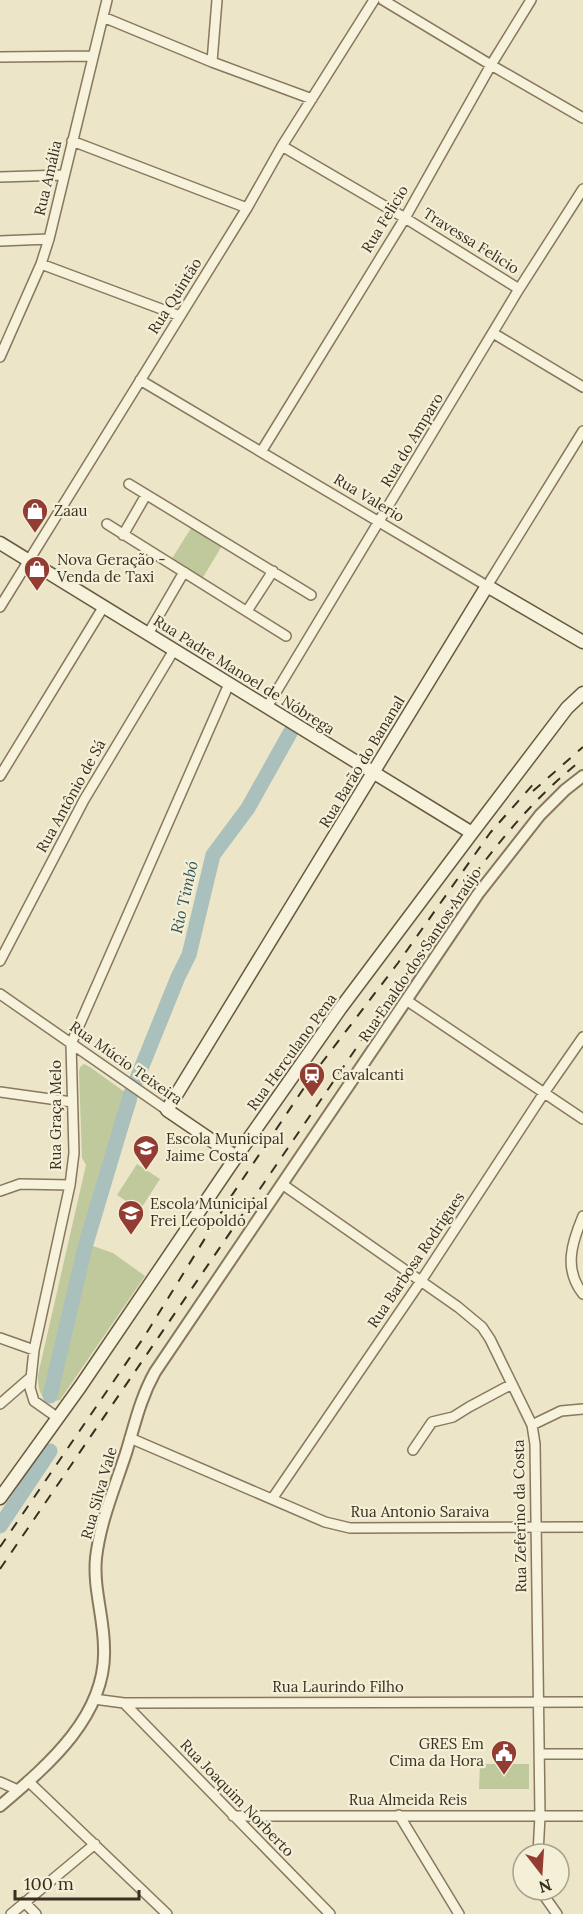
<svg xmlns="http://www.w3.org/2000/svg" width="583" height="1914" font-family="Lora,serif">
<rect width="100%" height="100%" fill="#ece5c8"/>
<path fill="#bfc99c" d="M193,525l30,19 -21,35 -31,-19z
M84,1064l6,3 47,34 -47,144 23,8 32,23 -85,124 -9,2c-12,-4 -13,-15 -13,-27l48,-210 -4,-7 -3,-86 1,-5z
M137,1164l23,15 -20,31 -23,-15z
M480,1764h49v25h-50z"/>
<g fill="none" stroke-linecap="round" stroke-linejoin="round">
<path stroke="#a9c0bc" stroke-width="15" d="M136,1081l42,-104 11,-22 24,-100 35,-47 42,-75
M50,1396l35,-149 46,-154
M0,1526l50,-75"/>
<g stroke="#87785e" stroke-width="12">
<path id="minor" d="M383,0l108,65 92,53
M103,17l109,45 100,37
M0,57l93,-1
M212,62l5,-62
M72,141l175,67
M282,146l123,72 114,71
M0,177l64,-2
M0,241l49,-2
M41,264l139,52
M493,333l90,54
M0,357l41,-93 8,-25 58,-239
M140,380l347,206 96,-155
M261,452l144,-234 86,-153 40,-65
M129,484l182,111
M107,524l179,112
M123,535l23,-40
M0,607l247,-399 35,-62 92,-146
M247,611l26,-40
M148,634l36,-62
M267,707l252,-418 64,-100
M0,776l104,-170
M0,961l84,-161 90,-150
M0,994l167,116
M406,1000l177,119
M0,1092l72,10
M282,1184l176,123 24,20 8,12 42,86 3,19 5,372 -2,38
M0,1191l20,-7 50,1
M583,1216c-11,26 -20,53 0,78
M0,1338l34,12
M0,1404l31,-27
M58,1418l-24,-17 -4,-13 4,-38 36,-165 4,-32 -3,-109 158,-360
M532,1425l29,-14 22,-2
M130,1438l195,84 25,6 233,-1
M413,1450l19,-28 21,-5 16,-10 43,-23
M272,1499l149,-218 123,-188 39,-56
M94,1699l30,4 459,-1
M124,1703l206,211
M539,1754h44
M28,1781l139,133
M0,1782l18,8
M399,1815l60,99
M233,1816h350
M540,1890l17,24
M24,1902l12,12
M11,1914l84,-70"/>
</g>
<g stroke="#87785e" stroke-width="14">
<path id="tertiary" d="M0,1806c47,-40 107,-90 104,-158 0,-30 -11,-60 -8,-90 4,-36 19,-71 30,-105 9,-29 14,-54 29,-81l323,-478 62,-79 25,-25 18,-14"/>
</g>
<g stroke="#685941" stroke-width="15">
<path id="secondary" d="M0,543l472,290
M236,1157l-69,-47 320,-524 96,56
M0,1498l80,-111 156,-230 104,-148 132,-176 95,-125 16,-15"/>
</g>
<use href="#minor" stroke="#f7f2db" stroke-width="9"/>
<use href="#tertiary" stroke="#f7f2db" stroke-width="10"/>
<use href="#secondary" stroke="#f7f2db" stroke-width="12"/>
<path stroke="#382f21" stroke-width="2" stroke-dasharray="10 10" stroke-linecap="butt" d="M533,791l50,-44
M0,1547l144,-210 86,-139 84,-125 84,-110 92,-130 46,-52
M0,1569l478,-699c31,-41 64,-79 105,-111"/>
</g>
<defs>
<g id="shop-pin" transform="scale(1.35)"><path d="M0 17L-7.5 6A9.5 9.5 0 1 1 7.5 6Z" fill="#923c32" stroke="#f4efd7"/><path d="M-5-2.5h2.3a2.7 3.5 0 0 1 5.4 0H5L5.5 6h-11ZM-1.5-2.5h3a1.5 2.3 0 0 0-3 0Z" fill="#fff"/></g>
<g id="station-pin" transform="scale(1.35)"><path d="M0 17L-7.5 6A9.5 9.5 0 1 1 7.5 6Z" fill="#923c32" stroke="#f4efd7"/><path d="M-3-6H3Q5-6 5-4V2Q5 4 3 4L4.5 6H3L1.5 4h-3L-3 6H-4.5L-3 4Q-5 4-5 2V-4Q-5-6-3-6ZM-3.5-4v3h7v-3ZM-3.5 1v1.5H-2V1ZM2 1v1.5H3.5V1Z" fill="#fff"/></g>
<g id="school-pin" transform="scale(1.35)"><path d="M0 17L-7.5 6A9.5 9.5 0 1 1 7.5 6Z" fill="#923c32" stroke="#f4efd7"/><path d="M0-5L7-2L0 1L-7-2ZM-4 1L0 2.5L4 1V4Q0 6-4 4Z" fill="#fff"/></g>
<g id="civic-pin" transform="scale(1.35)"><path d="M0 17L-7.5 6A9.5 9.5 0 1 1 7.5 6Z" fill="#923c32" stroke="#f4efd7"/><path d="M-.6-6.5H3V-4.5H.6V-3L4-1V1h2V6H-6V1h2V-1L-.6-3ZM-1.2 2.5V6h2.4V2.5Z" fill="#fff"/></g>
</defs>
<g fill-rule="evenodd">
<use href="#shop-pin" x="35" y="511"/>
<use href="#shop-pin" x="37" y="569"/>
<use href="#station-pin" x="312" y="1075"/>
<use href="#school-pin" x="146" y="1148"/>
<use href="#school-pin" x="131" y="1213"/>
<use href="#civic-pin" x="504" y="1753"/>
</g>
<g text-anchor="middle" stroke-width="4.5" stroke-linejoin="round" paint-order="stroke">
<g font-size="15" fill="#382f21" stroke="#f4efd7">
<text transform="translate(48 178) rotate(-77)" y="5">Rua Amália</text>
<text transform="translate(385 219) rotate(-59)" y="5">Rua Felicio</text>
<text transform="translate(471 241) rotate(32)" y="5">Travessa Felicio</text>
<text transform="translate(175 296) rotate(-58)" y="5">Rua Quintão</text>
<text transform="translate(412 440) rotate(-59)" y="5">Rua do Amparo</text>
<text transform="translate(369 498) rotate(31)" y="5">Rua Valerio</text>
<text transform="translate(244 675) rotate(32)" y="5">Rua Padre Manoel de Nóbrega</text>
<text transform="translate(362 762) rotate(-59)" y="5">Rua Barão do Bananal</text>
<text transform="translate(71 796) rotate(-61)" y="5">Rua Antônio de Sá</text>
<text transform="translate(420 955) rotate(-56)" y="5">Rua Enaldo dos Santos Araújo</text>
<text transform="translate(292 1052) rotate(-54)" y="5">Rua Herculano Pena</text>
<text transform="translate(126 1063) rotate(35)" y="5">Rua Múcio Teixeira</text>
<text transform="translate(56 1115) rotate(-90)" y="5">Rua Graça Melo</text>
<text transform="translate(416 1260) rotate(-56)" y="5">Rua Barbosa Rodrigues</text>
<text transform="translate(99 1493) rotate(-74)" y="5">Rua Silva Vale</text>
<text x="420" y="1517">Rua Antonio Saraiva</text>
<text transform="translate(520 1516) rotate(-91)" y="5">Rua Zeferino da Costa</text>
<text x="338" y="1692">Rua Laurindo Filho</text>
<text transform="translate(237 1798) rotate(46)" y="5">Rua Joaquim Norberto</text>
<text x="408" y="1805">Rua Almeida Reis</text>
</g>
<g font-size="15" fill="#382f21" stroke="#f4efd7" text-anchor="start">
<text x="54" y="516">Zaau</text>
<text x="57" y="565">Nova Geração -<tspan x="57" dy="17">Venda de Taxi</tspan></text>
<text x="332" y="1080">Cavalcanti</text>
<text x="166" y="1144">Escola Municipal<tspan x="166" dy="17">Jaime Costa</tspan></text>
<text x="150" y="1209">Escola Municipal<tspan x="150" dy="17">Frei Leopoldo</tspan></text>
<text x="484" y="1749" text-anchor="end">GRES Em<tspan x="484" dy="17">Cima da Hora</tspan></text>
</g>
<g font-size="16" font-style="italic" fill="#315557" stroke="#f4efd7">
<text transform="translate(184 897) rotate(-77)" y="6">Rio Timbó</text>
</g>
</g>
<g transform="translate(541 1872) rotate(163)"><circle r="28" fill="#f4efd7" stroke="#a9a28e" stroke-width="1.5"/>
<path d="M0-4.5L10 22L0 15L-10 22Z" fill="#923c32"/>
<text y="-9" font-size="16" font-weight="bold" text-anchor="middle" fill="#382f21">N</text>
</g>
<path d="M15 1890v9h124v-9" fill="none" stroke="#382f21" stroke-width="3"/>
<text x="24" y="1890" font-size="18" fill="#382f21" stroke="#f4efd7" stroke-width="4.5" paint-order="stroke">100 m</text>
</svg>
